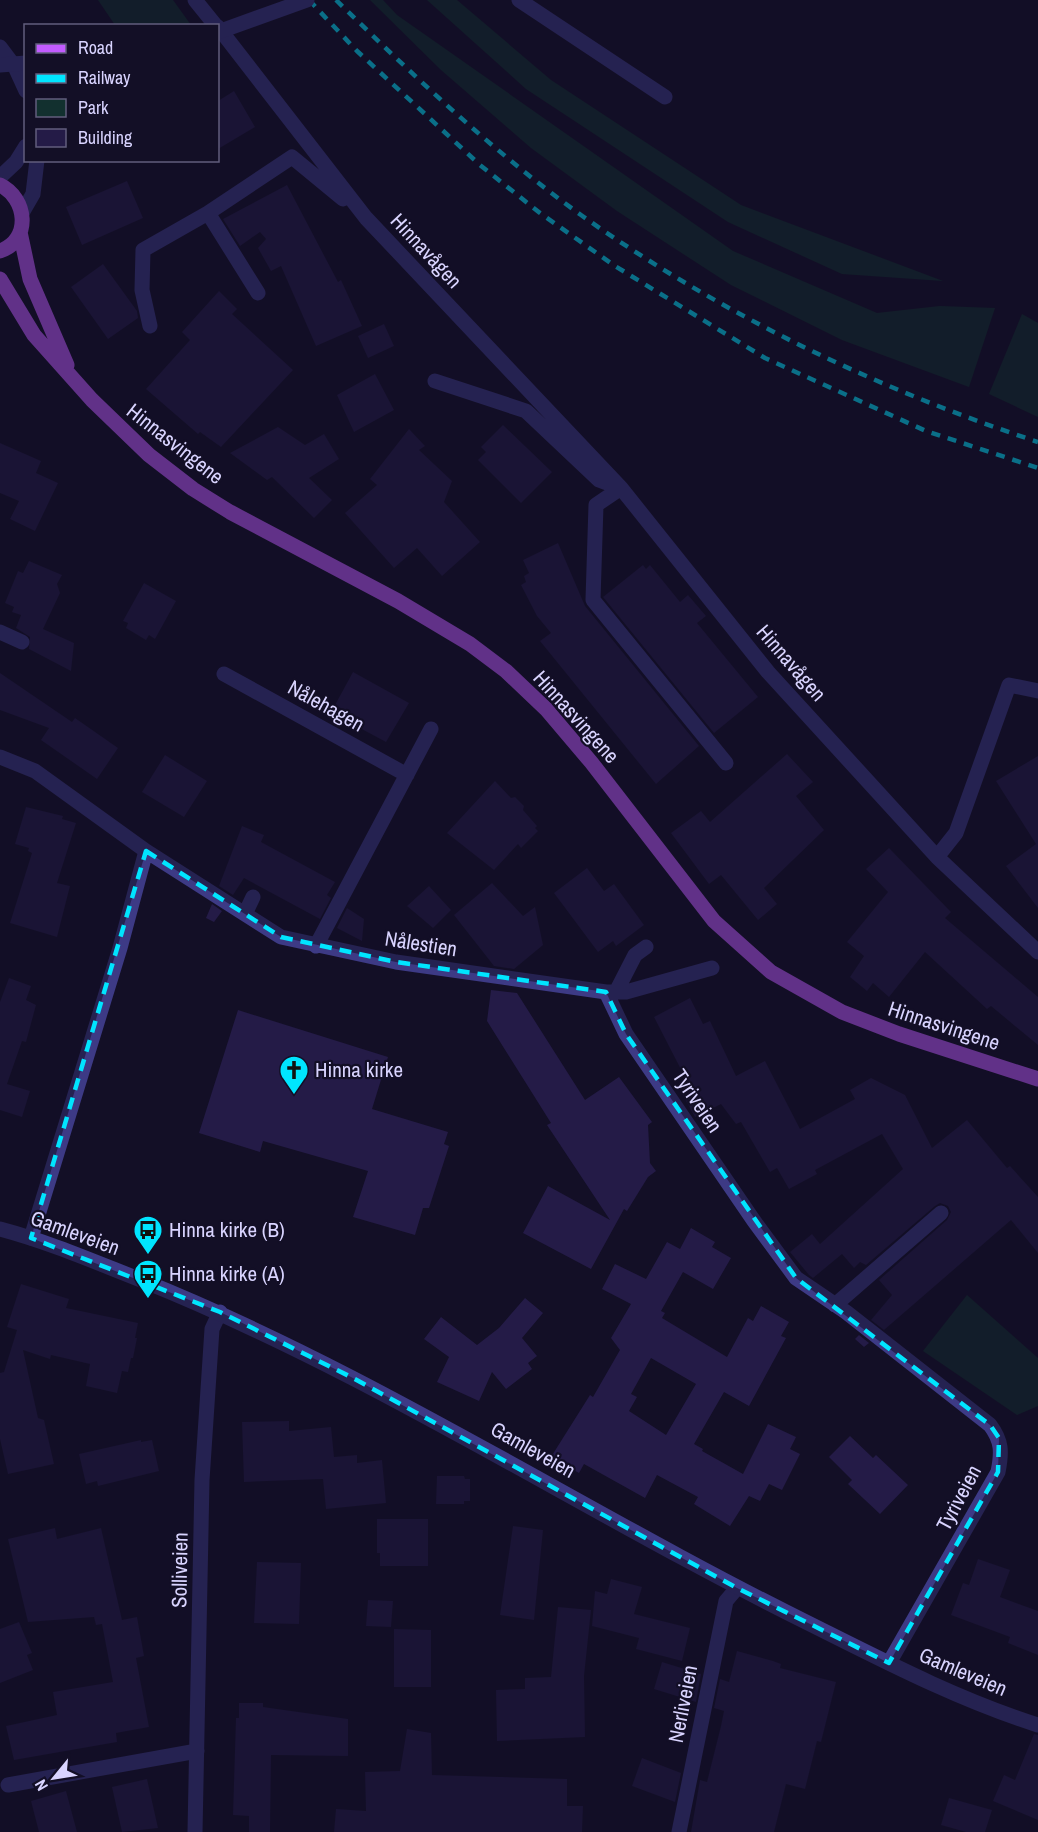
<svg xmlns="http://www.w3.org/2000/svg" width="1038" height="1832" font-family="'Archivo Narrow',sans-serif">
<rect width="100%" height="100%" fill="#130f26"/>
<path fill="#12302f" d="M98,0h75l18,25h-76z
M370,0h13l14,15 336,236 144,62 63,-7 55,2 -26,79 -127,-47 -111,-55 -114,-74 -86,-63 -90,-78z
M427,0h30l94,80 190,125 202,76 -101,-7 -114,-52 -202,-133z
M1022,314l16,9v94l-49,-23z
M967,1295l71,63v48l-21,9 -94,-64z"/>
<path fill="#241b47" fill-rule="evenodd" d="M234,91l21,36 -37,22v-48z
M127,181l16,37 -61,27 -16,-38z
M287,185l51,97 3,-2 21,46 -46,20 -35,-80 -10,5 -13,-23 8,-9 -6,-7 -20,14 -17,-27z
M103,264l34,47 1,7 -30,21 -37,-52z
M219,291l18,18 -5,5 61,56 -72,77 -21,-15 -2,2 -52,-45 44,-49 -8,-8z
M384,324l10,22 -26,12 -10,-22z
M375,374l19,36 -40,22 -17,-37z
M503,425l49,47 -31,31 -43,-43 8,-8 -5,-5z
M278,427l27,18 19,-11 15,25 -30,19 23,22 -18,18 -42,-41 -5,3 -37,-27z
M409,429l16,17 -6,4 33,31 -8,21 36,40 -38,34 -25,-28 -23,20 -49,-55 32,-28 -7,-6z
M0,443l41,18 -5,12 22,10 -23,48 -25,-12 9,-18 -19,-8z
M558,543l27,63 114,140 -43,38 -116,-143 11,-8 -14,-17 -16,-31 5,-3 -2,-6 5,-3 -6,-13z
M29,561l33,14 -5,9 3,9 -17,36 31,14 -3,28 -42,-22 1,-12 -14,-9 5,-13 -9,-3 2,-5 -9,-4 13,-32 5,2z
M643,565l3,4 4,-4 30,37 8,-7 18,21 -9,7 61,74 -44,36 -111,-136z
M144,583l32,18 -21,38 -6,-4 -3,5 -20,-12 2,-5 -5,-2z
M353,672l56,31 -23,39 -28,-15 5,-7 -28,-15z
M0,673l72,49 3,-4 43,30 -21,31 -56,-39 8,-12 -49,-18z
M787,754l26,28 -17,14 28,34 -60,58 13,16 -19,16 -37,-45 -12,9 -38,-51 30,-22 9,11z
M165,755l42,26 -23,36 -42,-25z
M1038,756v152l-32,-42 30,-22 -40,-63z
M495,781l16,17 4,-1 9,9 -1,4 14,16 -2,2 3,3 -17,17 -3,-4 -24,26 -47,-37z
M26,807l37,9 -1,3 14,4 -19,60 13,3 -13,51 -47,-14 22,-70 -4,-2 1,-3 -14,-4z
M242,826l22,9 -3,7 74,40 -8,13 4,3 -11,21 -76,-41 -11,17 -14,-9z
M889,848l62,64 -6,6 93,79v48l-47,-39 -4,3 -62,-57 -36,45 -16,-14 -6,8 -17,-14 14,-21 -17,-14 41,-50 -22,-23z
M587,868l17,23 10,-7 30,41 -28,21 -3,-5 -15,11 -44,-59z
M492,883l31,33 12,-9 8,38 -29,24 -20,-3 -40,-51z
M429,886l22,24 -18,18 -26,-22z
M212,904l10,7 -8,11 -8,-4z
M347,908l17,11 -2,22 -25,-13z
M9,978l22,8 -5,14 10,5 -10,37 -4,-1 -15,43 23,7 -8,26 -22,-7v-108z
M491,990l26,3 68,107 34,-23 33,45 -4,3 2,38 6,8 -8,6 -21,34 -3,-2 -33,60 -68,-36 25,-47 62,34 -63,-95 4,-2 -64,-102z
M690,998l13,26 7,-3 26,55 29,-15 35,68 55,-30 -5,-9 21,-12 34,17 27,53 35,-28 40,48 3,-2 28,31v56l-27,-33 -127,110 -13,-10 21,-25 -13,-15 68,-60 4,-8 -3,-6 -8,-3 -5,3 -69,59 -6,-3 -6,6 -12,-14 -29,24 -4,-3 -19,-23 22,-18 8,10 83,-75 -21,-35 -67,36 2,4 -28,15 -12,-21 -7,4 -29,-50 -5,2 -15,-20 -26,13 -14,-25 9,-5 -36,-70z
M238,1010l150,47 -16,52 76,23 -4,12 5,2 -20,62h-6l-8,27 -62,-18 15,-46 -105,-30 -3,11 -61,-19z
M691,1228l24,14 -3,5 19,11 -18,31 -30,-17 -22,39 4,2 -3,5 65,39 21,-39 5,3 8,-15 28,16 -8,14 5,2 -37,68 -25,-14 -30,52 9,5 -1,2 41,23 25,-50 28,13 -6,12 10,5 -18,36 -13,-6 -9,17 -11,-5 -19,30 -36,-22 4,-7 -41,-22 -12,23 -61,-34 -5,9 -28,-16 39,-62 3,2 27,-47 -9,-12 20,-34 -29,-15 13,-25 31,15 21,-37 13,7zM651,1358l45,26 -30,51 -37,-24 8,-14 -6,-3z
M21,1284l48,15 -3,9 72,15 -3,15h2l-4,20h-2l-3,14 -6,-1 -5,22 -31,-7 4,-22 -39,-9 -1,4 -27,-9 15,68 6,2 10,44 -46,10 -8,-35v-66l4,-1 13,-42 -10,-3z
M525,1298l18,15 -21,25 15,18 -9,7 4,6 -26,20 -14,-17 -13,29 -42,-19 12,-25 -25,-18 17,-22 36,28 22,-17z
M859,1335l10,8 -5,4 -9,-8z
M289,1421v10l42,-4 3,30 23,-2v8l25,-3 4,43 -60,6 -3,-30 -79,3 -2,-60z
M850,1436l23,22 3,-3 32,30 -28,29 -32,-30 4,-4 -23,-23z
M141,1440v2l11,-2 7,31 -61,15 -1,-5 -11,3 -7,-30z
M437,1476h27l1,3h5v22h-6v3h-28z
M377,1519h51v47h-48v-13h-3z
M513,1526l30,4 -9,90 -34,-5z
M55,1528l2,11 44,-11 21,92 15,-3 7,39 -8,2 13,69 -33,6 1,9 -103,18 -8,-34 51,-11 -4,-23 60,-10 -11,-58 -6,1 -2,-8 -66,5 -20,-83z
M978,1559l32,11 -10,27 38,14v44l-30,-12 2,-6 -59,-22 12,-32 6,2z
M257,1562l44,1 -2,61 -45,-1z
M611,1579l31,8 -8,27 56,14 -8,33 -46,-12 3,-11 -47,-12 3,-35 12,3z
M368,1600l25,1 -2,26 -25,-1z
M558,1607l33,3 -7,66 1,61 -88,4 -1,-51 29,-1v-11l26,-1z
M19,1622l13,31 -5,2 6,15 -33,13v-54z
M394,1629l37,1v57h-37z
M737,1651l36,10 8,3 -1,4 56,14 -15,60 -4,-1 -12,48 -19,-5 -12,48h-83l9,-52 7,2 14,-56 3,-15 -10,-3 6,-29 9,3z
M662,1662l39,12 -5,28 -42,-13z
M239,1703h24v4l85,12v37l-77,-1 -1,77h-21v-16l-16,-1 3,-97h3z
M407,1729l24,4 1,42 135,4v27h16l-1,26h-248l2,-23 30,2 -1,-39 35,-1z
M1034,1734l4,1v85l-45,-19 11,-26 11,5z
M642,1758l39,15 -6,29 -43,-16z
M147,1779l11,49 -36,4 -10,-45z
M66,1791l11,41h-38l-8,-31z
M949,1798l43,12 -7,22h-19l-25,-7z"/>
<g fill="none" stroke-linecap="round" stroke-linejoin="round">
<path stroke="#3d3a85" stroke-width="15" d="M195,0l21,26
M519,0l146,97
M218,27l148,191 255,270 147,184 169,185 101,95
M0,47l15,20 11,24
M0,177l16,-15 10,-16
M22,213l11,-19 4,-34
M208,213l84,-56 51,42
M150,326l-8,-36 1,-40 65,-37 50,80
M435,381l91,30 73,69 16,6
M621,488l-25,17 -3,95 133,163
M0,632l22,10
M224,674l183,101
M0,757l35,14 111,80 135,86 115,25 210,30h20l86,-24
M937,857l19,-24 53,-148 29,6
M245,914l8,-17
M316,946l115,-217
M606,992l20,42 128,187 42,57 50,34 144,113c12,16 12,27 8,47l-109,191
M616,992l19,-37 11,-8
M31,1238l89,-290 26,-97
M835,1305l106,-92
M8,1785l189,-34
M195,1832l7,-352 10,-151 8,-17
M679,1832l47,-231 11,-13"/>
<path stroke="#3d3a85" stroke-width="15" d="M0,1229c49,13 95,33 141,51 234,94 444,233 669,344 74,37 149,76 228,101"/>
<path stroke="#c25bff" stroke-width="15" d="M0,185c27,13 32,55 0,66
M20,232l10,47 37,86
M0,279l34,56 58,65 57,55 44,34 37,23 168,89 72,43 36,27 40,38 45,53 123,159 57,51 71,40 57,22 139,45"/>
<path stroke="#00e5ff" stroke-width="4.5" stroke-dasharray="9 8" stroke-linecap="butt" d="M309,0l48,51 123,114 60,48 75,53 150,92 161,73 112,37
M336,0c78,76 156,151 245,215 141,100 294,173 457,227"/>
<path stroke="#3d3a85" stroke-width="15" d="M218,32l89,-32
M0,65l26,-2"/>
</g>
<path d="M0 0H1038V1832H0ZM146,851l135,86 115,25 210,30 20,42 170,244 194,147 9,13 -1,34 -109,191 -152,-75 -386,-211 -131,-65 -189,-74z" fill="#130f26" fill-opacity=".55" fill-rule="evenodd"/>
<path fill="none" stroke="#00e5ff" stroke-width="4.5" stroke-dasharray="12 8" stroke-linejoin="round" d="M146,851l135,86 115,25 210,30 20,42 170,244 194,147 9,13 -1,34 -109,191 -152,-75 -386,-211 -131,-65 -189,-74z"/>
<defs>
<g id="church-pin" transform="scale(1.5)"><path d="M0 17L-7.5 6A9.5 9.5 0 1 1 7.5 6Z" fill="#00e5ff" stroke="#130f26"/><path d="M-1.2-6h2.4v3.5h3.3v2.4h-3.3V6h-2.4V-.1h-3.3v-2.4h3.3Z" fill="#111"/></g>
<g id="bus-pin" transform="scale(1.5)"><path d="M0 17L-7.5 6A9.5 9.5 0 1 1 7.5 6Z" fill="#00e5ff" stroke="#130f26"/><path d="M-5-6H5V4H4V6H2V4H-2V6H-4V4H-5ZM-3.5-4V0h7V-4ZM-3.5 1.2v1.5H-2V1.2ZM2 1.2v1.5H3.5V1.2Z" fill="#111"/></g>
</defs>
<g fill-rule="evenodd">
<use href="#church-pin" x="294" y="1070"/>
<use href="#bus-pin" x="148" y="1230"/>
<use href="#bus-pin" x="148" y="1274"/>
</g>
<g text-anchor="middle" stroke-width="4.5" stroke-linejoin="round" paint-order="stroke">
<g font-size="21" fill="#d9d4ff" stroke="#130f26">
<text transform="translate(426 251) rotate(47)" y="7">Hinnavågen</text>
<text transform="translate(175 444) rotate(38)" y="7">Hinnasvingene</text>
<text transform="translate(791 663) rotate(49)" y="7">Hinnavågen</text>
<text transform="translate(326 706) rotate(29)" y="7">Nålehagen</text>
<text transform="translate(576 717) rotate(48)" y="7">Hinnasvingene</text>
<text transform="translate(421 944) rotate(9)" y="7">Nålestien</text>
<text transform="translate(944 1026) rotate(18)" y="7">Hinnasvingene</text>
<text transform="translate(697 1101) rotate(56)" y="7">Tyriveien</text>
<text transform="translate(75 1233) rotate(20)" y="7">Gamleveien</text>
<text transform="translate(533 1450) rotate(29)" y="7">Gamleveien</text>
<text transform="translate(959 1498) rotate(-62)" y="7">Tyriveien</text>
<text transform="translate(180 1570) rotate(-89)" y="7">Solliveien</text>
<text transform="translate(963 1672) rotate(23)" y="7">Gamleveien</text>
<text transform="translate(683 1704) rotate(-79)" y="7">Nerliveien</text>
</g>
<g font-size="21" fill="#d9d4ff" stroke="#130f26" text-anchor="start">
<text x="315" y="1077">Hinna kirke</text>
<text x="169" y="1237">Hinna kirke (B)</text>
<text x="169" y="1281">Hinna kirke (A)</text>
</g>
</g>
<rect x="24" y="24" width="195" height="138" fill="#130f26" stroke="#625e7d" stroke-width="1.5"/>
<rect x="36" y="44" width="30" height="9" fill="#c25bff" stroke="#625e7d" stroke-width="1.5"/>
<text x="78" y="54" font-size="18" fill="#d9d4ff">Road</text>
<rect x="36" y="74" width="30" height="9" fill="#00e5ff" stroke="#625e7d" stroke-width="1.5"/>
<text x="78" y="84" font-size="18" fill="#d9d4ff">Railway</text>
<rect x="36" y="99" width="30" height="18" fill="#12302f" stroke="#625e7d" stroke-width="1.5"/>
<text x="78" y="114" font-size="18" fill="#d9d4ff">Park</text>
<rect x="36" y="129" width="30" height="18" fill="#241b47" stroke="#625e7d" stroke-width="1.5"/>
<text x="78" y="144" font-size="18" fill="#d9d4ff">Building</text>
<g transform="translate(54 1778) rotate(240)" stroke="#130f26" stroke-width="4.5" paint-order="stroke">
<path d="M0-4.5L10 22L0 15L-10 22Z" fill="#d9d4ff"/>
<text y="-9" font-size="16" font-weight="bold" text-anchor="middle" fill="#d9d4ff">N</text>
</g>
</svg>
